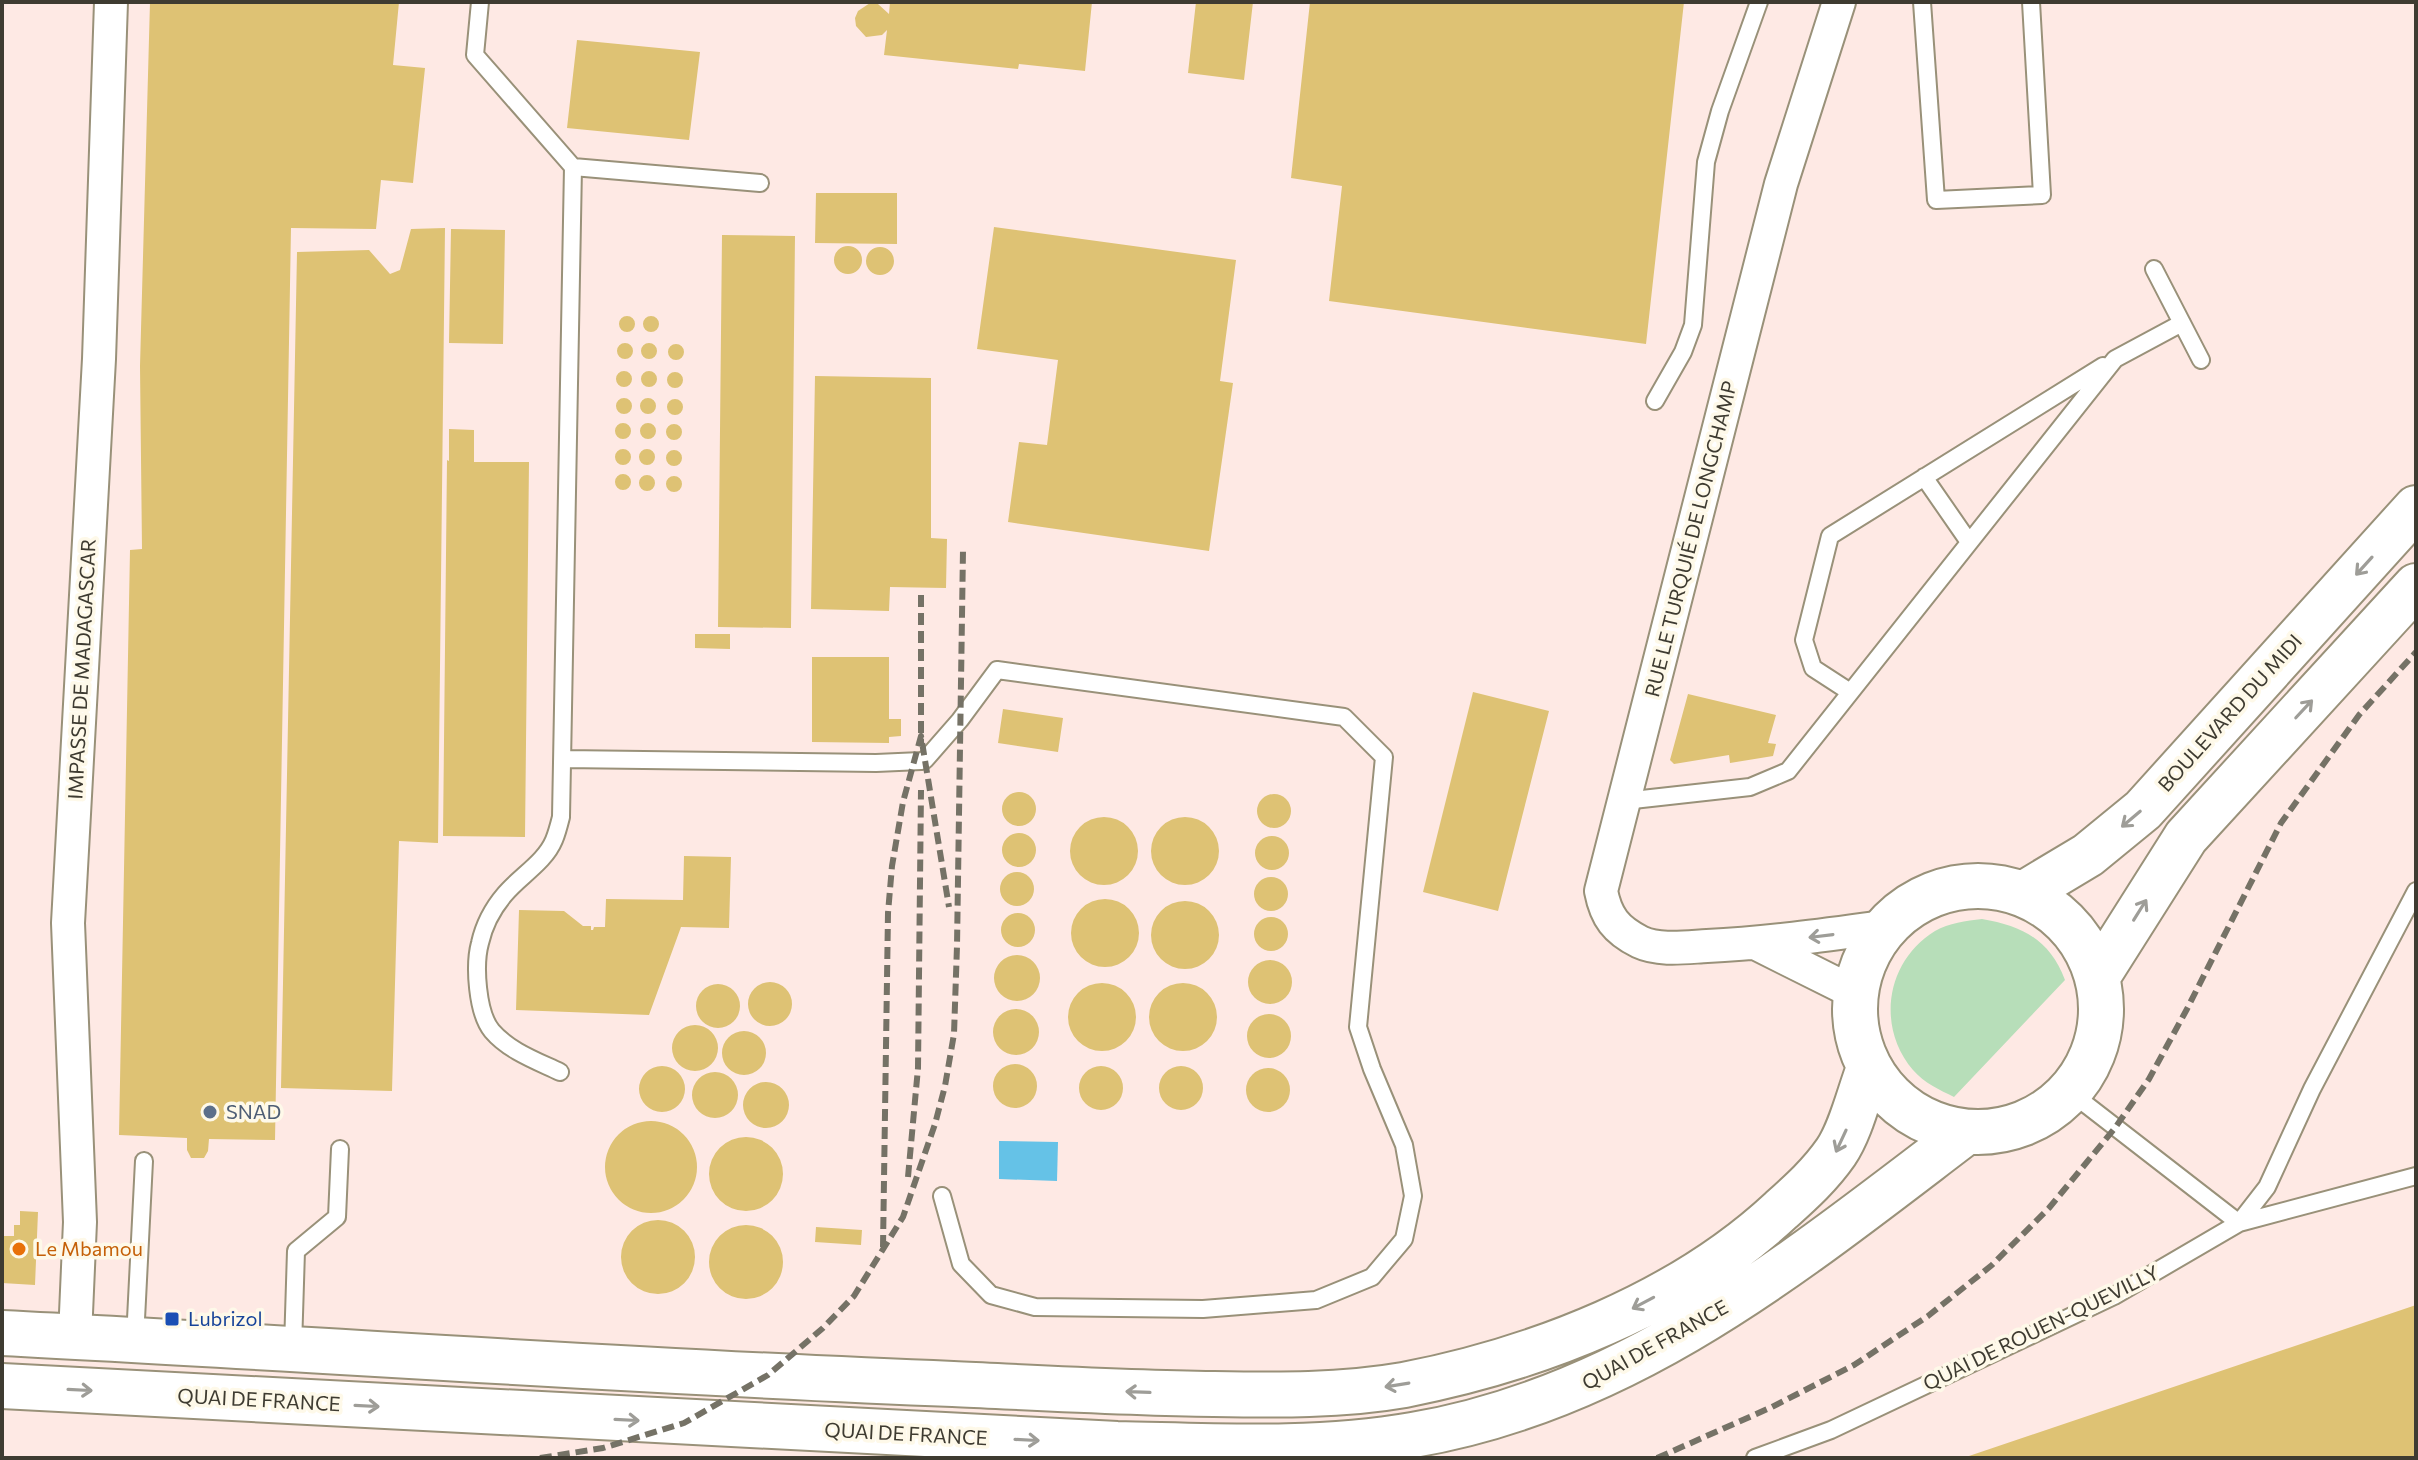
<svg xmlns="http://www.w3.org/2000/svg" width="2418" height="1460" font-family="Commissioner,sans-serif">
<rect width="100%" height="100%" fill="#fef9e9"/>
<path fill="#fee9e4" d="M2,2h2414v1456h-2414z"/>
<path fill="#b7deb9" d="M1982,919c41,7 68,21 83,61l-111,117c-14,-7 -30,-14 -41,-27 -37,-43 -27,-109 22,-139 14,-8 31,-10 47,-12z"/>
<path fill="#65c2e7" d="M999,1141l59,1 -1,39 -58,-2z"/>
<path fill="#dec274" d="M150,2h249l-6,63 32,3 -12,115 -32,-3 -5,49 -85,-1 -16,912 -66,-1 -1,12 -4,7h-13l-4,-8v-12l-68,-3 11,-585 12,-1 -2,-183z
M890,2h202l-7,69 -66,-7 -1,5 -134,-14 3,-25 -5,5 -16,2 -10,-11 -1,-8 3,-7 12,-8 8,1 11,10z
M1196,2h57l-9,78 -56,-7z
M1310,2h374l-38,342 -317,-43 13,-115 -51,-8z
M577,40l123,12 -11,88 -122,-12z
M816,193h81v51l-82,-1z
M994,227l242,33 -16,121 13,2 -24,168 -201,-29 11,-80 28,3 11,-85 -81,-11z
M445,228l-7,615 -39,-2 -7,250 -111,-3 16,-836 72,-2 21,24 10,-4 11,-41z
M451,229l54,1 -2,114 -54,-1z
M722,235l73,1 -4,392 -73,-1z
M834 260a14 14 0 1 1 28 0a14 14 0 1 1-28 0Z
M866 261a14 14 0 1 1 28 0a14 14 0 1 1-28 0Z
M643 324a8 8 0 1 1 16 0a8 8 0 1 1-16 0Z
M619 324a8 8 0 1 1 16 0a8 8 0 1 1-16 0Z
M641 351a8 8 0 1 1 16 0a8 8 0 1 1-16 0Z
M617 351a8 8 0 1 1 16 0a8 8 0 1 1-16 0Z
M668 352a8 8 0 1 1 16 0a8 8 0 1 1-16 0Z
M641 379a8 8 0 1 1 16 0a8 8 0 1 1-16 0Z
M616 379a8 8 0 1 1 16 0a8 8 0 1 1-16 0Z
M667 380a8 8 0 1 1 16 0a8 8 0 1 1-16 0Z
M815,376l116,2v160l16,1 -1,49 -56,-1 -1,24 -78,-2z
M640 406a8 8 0 1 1 16 0a8 8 0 1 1-16 0Z
M616 406a8 8 0 1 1 16 0a8 8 0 1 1-16 0Z
M667 407a8 8 0 1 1 16 0a8 8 0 1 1-16 0Z
M640 431a8 8 0 1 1 16 0a8 8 0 1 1-16 0Z
M615 431a8 8 0 1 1 16 0a8 8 0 1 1-16 0Z
M666 432a8 8 0 1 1 16 0a8 8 0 1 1-16 0Z
M449,429l25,1v32h55l-4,375 -82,-1 4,-376 2,1z
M615 457a8 8 0 1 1 16 0a8 8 0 1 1-16 0Z
M639 457a8 8 0 1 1 16 0a8 8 0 1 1-16 0Z
M666 458a8 8 0 1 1 16 0a8 8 0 1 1-16 0Z
M615 482a8 8 0 1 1 16 0a8 8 0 1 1-16 0Z
M639 483a8 8 0 1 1 16 0a8 8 0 1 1-16 0Z
M666 484a8 8 0 1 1 16 0a8 8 0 1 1-16 0Z
M695,634h35v15l-35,-1z
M812,657h77v62h12v17l-12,1v6l-77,-1z
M1473,692l76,19 -51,200 -75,-19z
M1688,694l88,21 -8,28 8,1 -3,12 -43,7 -1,-8 -55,9 -4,-4z
M1003,709l60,9 -5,34 -60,-9z
M1002 809a17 17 0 1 1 34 0a17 17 0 1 1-34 0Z
M1257 811a17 17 0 1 1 34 0a17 17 0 1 1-34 0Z
M1070 851a34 34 0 1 1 68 0a34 34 0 1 1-68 0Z
M1151 851a34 34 0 1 1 68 0a34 34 0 1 1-68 0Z
M1002 850a17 17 0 1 1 34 0a17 17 0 1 1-34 0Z
M1255 853a17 17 0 1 1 34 0a17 17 0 1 1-34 0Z
M684,856l47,1 -2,71 -48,-1 -32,88 -133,-5 3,-100 45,1 19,15h8v4h2l1,-3h11l1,-28 77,1z
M1000 889a17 17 0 1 1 34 0a17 17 0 1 1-34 0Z
M1254 894a17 17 0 1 1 34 0a17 17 0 1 1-34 0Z
M1071 933a34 34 0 1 1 68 0a34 34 0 1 1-68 0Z
M1151 935a34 34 0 1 1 68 0a34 34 0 1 1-68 0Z
M1001 930a17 17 0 1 1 34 0a17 17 0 1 1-34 0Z
M1254 934a17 17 0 1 1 34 0a17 17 0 1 1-34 0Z
M994 978a23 23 0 1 1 46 0a23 23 0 1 1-46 0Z
M1248 982a22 22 0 1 1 44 0a22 22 0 1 1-44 0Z
M748 1004a22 22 0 1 1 44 0a22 22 0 1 1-44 0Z
M1068 1017a34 34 0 1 1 68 0a34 34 0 1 1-68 0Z
M1149 1017a34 34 0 1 1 68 0a34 34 0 1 1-68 0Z
M696 1006a22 22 0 1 1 44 0a22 22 0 1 1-44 0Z
M993 1032a23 23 0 1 1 46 0a23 23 0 1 1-46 0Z
M1247 1036a22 22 0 1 1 44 0a22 22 0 1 1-44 0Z
M672 1048a23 23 0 1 1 46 0a23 23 0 1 1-46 0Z
M722 1053a22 22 0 1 1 44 0a22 22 0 1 1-44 0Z
M993 1086a22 22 0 1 1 44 0a22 22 0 1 1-44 0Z
M1079 1088a22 22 0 1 1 44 0a22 22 0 1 1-44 0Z
M639 1089a23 23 0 1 1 46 0a23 23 0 1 1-46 0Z
M1159 1088a22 22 0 1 1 44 0a22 22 0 1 1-44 0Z
M1246 1090a22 22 0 1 1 44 0a22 22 0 1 1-44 0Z
M692 1095a23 23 0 1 1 46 0a23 23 0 1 1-46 0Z
M743 1105a23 23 0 1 1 46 0a23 23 0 1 1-46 0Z
M605 1167a46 46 0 1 1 92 0a46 46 0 1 1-92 0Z
M709 1174a37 37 0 1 1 74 0a37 37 0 1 1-74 0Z
M20,1211l18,1 -3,73 -33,-2v-47h12v-11h6z
M621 1257a37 37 0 1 1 74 0a37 37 0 1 1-74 0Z
M709 1262a37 37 0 1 1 74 0a37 37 0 1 1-74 0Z
M816,1227l46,3 -1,15 -46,-3z
M2416,1305v153h-450v-1z"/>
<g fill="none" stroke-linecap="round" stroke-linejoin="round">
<g stroke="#999179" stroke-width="20">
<path id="lane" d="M480,2l-5,53 98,112 187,16
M1922,2l14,198 106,-5 -11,-193
M2154,269l47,91
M1655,401l28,-49 10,-27 13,-163 14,-51 39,-109
M1924,477l45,65
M1850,692l-37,-24 -9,-28 26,-104 273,-170
M564,759l312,4 45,-2 4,-1 35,-40 37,-50 347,47 40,40 -26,270 14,42 32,76 9,51 -9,43 -32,38 -56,23 -113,9 -168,-2 -44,-12 -30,-31 -19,-68
M1624,801l126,-14 38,-16 327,-412 67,-36
M560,1072c-23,-11 -51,-21 -68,-41 -15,-18 -18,-66 -12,-88 4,-18 13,-35 25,-49 15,-18 40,-32 49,-54 3,-7 5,-15 7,-23l12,-650
M2070,1092l169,131 177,-47
M135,1339l9,-178
M293,1347l3,-96 41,-34 3,-68
M1755,1458l76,-28 283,-134 125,-73 28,-36 45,-98 104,-198"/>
</g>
<g stroke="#999179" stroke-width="36">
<path id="street" d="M1839,2l-58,182 -180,707c5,26 15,39 39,51 19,9 47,5 67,4 60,-3 118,-11 177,-19
M1757,944l98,49
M75,1336l5,-114 -12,-299 31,-564 12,-357"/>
</g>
<g stroke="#999179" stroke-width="48">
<path id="secondary" d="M1855 1009a123 123 0 1 1 246 0a123 123 0 1 1-246 0Z
M2023,894l65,-39 55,-45 273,-302
M2098,976l88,-139 230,-251
M2,1333c317,16 634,39 951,51 87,4 174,9 261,10 63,1 127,2 190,-9 133,-26 276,-81 377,-175 20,-18 39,-35 55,-58 15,-22 23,-58 33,-84
M2,1386l1115,58c98,2 198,8 296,-9 217,-37 382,-173 552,-302"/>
</g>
<use href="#lane" stroke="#fff" stroke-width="16"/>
<use href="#street" stroke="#fff" stroke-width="32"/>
<use href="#secondary" stroke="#fff" stroke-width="44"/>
<path stroke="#757266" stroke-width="6" stroke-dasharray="12 6" stroke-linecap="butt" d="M921,595v151
M908,1177l10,-109 3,-278
M883,1247l5,-334 4,-47 11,-64 18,-66 28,171
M540,1458l63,-10 81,-25 84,-48 55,-47 31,-32 49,-79 32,-93 10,-38 9,-52 3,-88 6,-396
M1657,1458l115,-51 82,-42 74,-49 64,-51 57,-57 66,-80 34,-49 38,-70 94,-186 78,-108 57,-63"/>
</g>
<defs><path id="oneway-shaft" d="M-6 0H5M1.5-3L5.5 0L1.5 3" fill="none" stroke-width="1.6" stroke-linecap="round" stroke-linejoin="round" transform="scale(2)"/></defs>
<g stroke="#9e9d98">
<use href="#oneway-shaft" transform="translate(2364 566) rotate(132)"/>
<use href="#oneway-shaft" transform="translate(2304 709) rotate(-47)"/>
<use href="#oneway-shaft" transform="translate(2131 819) rotate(140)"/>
<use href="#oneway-shaft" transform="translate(2140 910) rotate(-58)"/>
<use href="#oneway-shaft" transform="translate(1821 936) rotate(173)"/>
<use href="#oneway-shaft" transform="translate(1841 1141) rotate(115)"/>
<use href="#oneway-shaft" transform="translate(1643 1303) rotate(152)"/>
<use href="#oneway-shaft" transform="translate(1397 1385) rotate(171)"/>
<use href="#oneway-shaft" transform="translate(80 1390) rotate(3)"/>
<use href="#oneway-shaft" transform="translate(1138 1392) rotate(-178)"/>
<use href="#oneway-shaft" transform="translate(367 1406) rotate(3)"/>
<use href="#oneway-shaft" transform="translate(627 1420) rotate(3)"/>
<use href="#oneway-shaft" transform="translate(1027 1440) rotate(3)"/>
</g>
<circle fill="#5c6f8a" stroke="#fef9e9" stroke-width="3" cx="210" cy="1112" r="8"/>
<circle fill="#e8710a" stroke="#fef9e9" stroke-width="3" cx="19" cy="1249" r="8"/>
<rect fill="#1a4fb4" stroke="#fef9e9" stroke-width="3" x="164" y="1311" width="16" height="16" rx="4"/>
<g text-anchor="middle" stroke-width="7" stroke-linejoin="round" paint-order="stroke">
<g font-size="20" fill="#3e3b31" stroke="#fef9e9">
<text transform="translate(1691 539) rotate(-76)" y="7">RUE LE TURQUIÉ DE LONGCHAMP</text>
<text transform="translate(82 669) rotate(-87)" y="7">IMPASSE DE MADAGASCAR</text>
<text transform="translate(2230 713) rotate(-48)" y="7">BOULEVARD DU MIDI</text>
<text transform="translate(2041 1328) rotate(-26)" y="7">QUAI DE ROUEN-QUEVILLY</text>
<text transform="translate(1655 1345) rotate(-29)" y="7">QUAI DE FRANCE</text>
<text transform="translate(259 1400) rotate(3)" y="7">QUAI DE FRANCE</text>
<text transform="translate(906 1434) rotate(3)" y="7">QUAI DE FRANCE</text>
</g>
<g font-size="20" fill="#4e5e75" stroke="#fef9e9" text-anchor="start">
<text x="226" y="1119">SNAD</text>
</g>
<g font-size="20" fill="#c56008" stroke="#fef9e9" text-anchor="start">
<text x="35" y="1256">Le Mbamou</text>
</g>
<g font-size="20" fill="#164399" stroke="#fef9e9" text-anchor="start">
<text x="188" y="1326">Lubrizol</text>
</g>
</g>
<rect width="2418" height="1460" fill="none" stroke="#3e3b31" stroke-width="8"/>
</svg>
